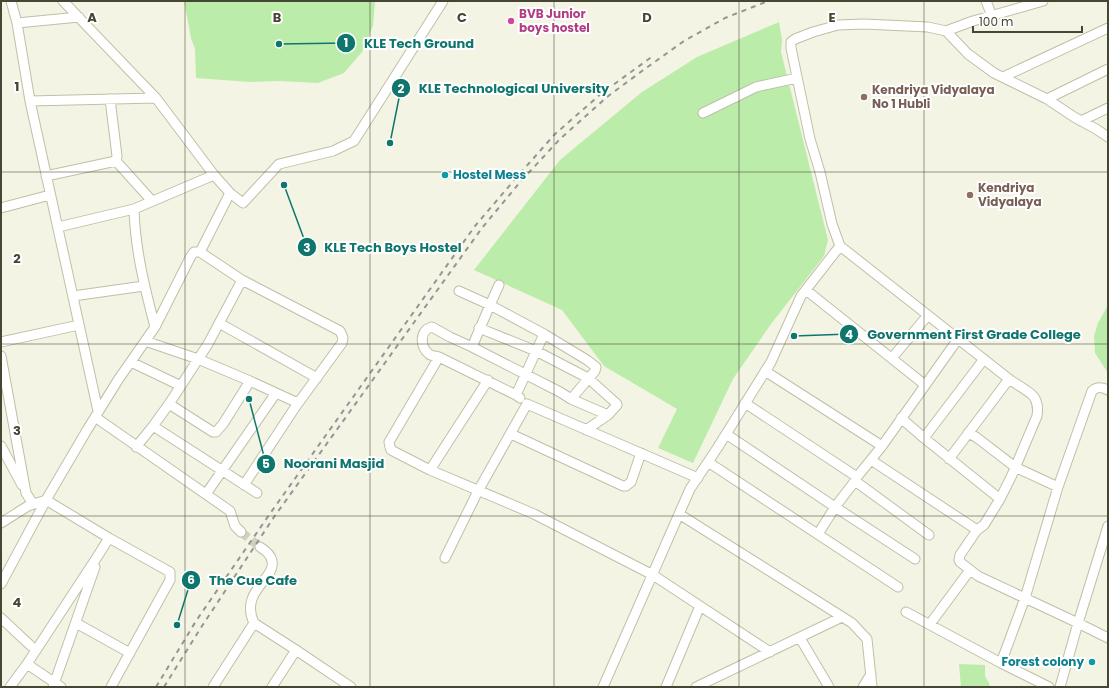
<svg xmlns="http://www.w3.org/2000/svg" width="1109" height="688" font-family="Poppins,sans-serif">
<rect width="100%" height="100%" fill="#f4f4e4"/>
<path fill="#bbeca9" d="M184,1h191l-2,25 -11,26 -18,21 -26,10 -38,-2 -30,1 -54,-4 -1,-29 -4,-11z
M779,22l3,18 -1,12 47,188 -4,16 -53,68 -38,55 -40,84 -35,-15 19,-39 -73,-43 -42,-56 -88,-40 86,-110 82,-68 55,-35z
M1108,305v68l-13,-20 -1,-17 4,-13z
M959,664l26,1v11l4,7 1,4h-29z"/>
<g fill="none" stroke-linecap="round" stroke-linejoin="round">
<path stroke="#d1d1c1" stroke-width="9" stroke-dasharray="9 4.5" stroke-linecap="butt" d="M241,532l19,15"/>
<g stroke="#c0bfa6" stroke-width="11">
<path id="minor" d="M11,1l6,22 13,78 68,310
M63,1l93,97
M986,1l6,15
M1043,1l-70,20 -27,10 -18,-4 -64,-3 -26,1 -25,7 -18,7 -4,3v6l19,91 10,33 12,52 8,22 169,133c5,4 22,13 25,18 4,6 4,13 3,19l-25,59 -12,24 -16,26 -7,5 -17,25 -1,5 1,2 18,14 100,47 30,15
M17,23l62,-6
M946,31l22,23 26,19 53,26 27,18 22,12 12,8
M1003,77l105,-49
M1047,99l61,-30
M30,101l126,-3 58,77 16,18 13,10 36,-39 54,-13 21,-10 89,-140
M703,113l53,-26 41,-9
M1081,121l27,-13
M116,161l36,40
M46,176l70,-15 1,-5 -7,-57
M1,208l49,-13
M58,227l76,-18
M200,252l30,-59
M242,280l98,51 3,7 -1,5 -46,63 -52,79
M499,285l-9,20 -18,42 -22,-10 -18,-10c-13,3 -12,20 -3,27 2,2 7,2 10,3l77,38
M806,290l119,95
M459,291l31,14 54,29 -28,61 4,3
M73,296l71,-10
M219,323l98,55
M155,327c-10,-38 -20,-78 -21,-118l80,-34
M479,328l57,23 52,27 29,26v1l-9,10
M544,334l43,26 9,7 -1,4 -24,28
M145,341l53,18 52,22 48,22
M1,342l78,-17
M472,347l88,45 11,7 37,16 -22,15
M1,356l25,137 7,11
M439,357l-50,85 1,5 1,3 39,20 104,44 119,61 117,77
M892,358l36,-43
M131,362l50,24
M765,371l117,75
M745,403l112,74
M169,404l44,28h3l7,-8 27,-43
M95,417l135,94 5,15 6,6
M901,418l23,20 76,61
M968,433l8,4 39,30 43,20
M511,434l112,52h3l5,-4 10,-29
M726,434l109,73 80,52
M924,438l60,-79
M1,446l21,39
M136,447l17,-21 104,67
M949,459l60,-80
M871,460l106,70
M708,462l190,125
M430,470l58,-90
M855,481l74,54
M206,494l70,-101
M679,514l173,109 15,16 5,48
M1,523l27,-17 18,-6 41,-70 31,-50 37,-53 36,-71 3,-4h6l42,28 -34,64 -39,60 -16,22
M818,534l17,-27 20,-26 2,-4 25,-31 76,-107
M260,547c5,3 11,8 12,14 4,18 -33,30 -18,62l42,27 55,37
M445,558l33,-67 49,-87 171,74
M1,584l45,-84 63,38 61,34v8l-59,107
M906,612l95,51 48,24
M1,618l30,28
M76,623l54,30
M930,624l40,-54
M800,638l29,49
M1001,663l24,-65 33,-111 34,-96c5,-5 10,-4 16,-1
M10,687l17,-23
M53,687l42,-120
M61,687l-34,-23 72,-110 10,-16
M213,687l41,-64
M272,687l24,-37
M603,687l87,-198 28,-42 53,-85 30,-66 39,-50
M666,687l34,-81
M696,687l146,-70
M863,687l8,-13
M1060,687l18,-64 30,-97"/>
</g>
<use href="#minor" stroke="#fff" stroke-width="9"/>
<path stroke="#959595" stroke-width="2" stroke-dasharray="5 5" stroke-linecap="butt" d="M156,687l40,-66 73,-106 206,-289 41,-48 39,-44 47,-41 51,-37
M164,687l38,-61 72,-109 208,-289 39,-47 39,-42 47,-42 35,-26 42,-30 41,-23 43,-17"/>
</g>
<path fill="none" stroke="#474534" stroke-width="1" stroke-opacity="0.55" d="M185,1v686M370,1v686M554,1v686M739,1v686M924,1v686M1,172h1107M1,344h1107M1,516h1107"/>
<circle fill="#d1479c" stroke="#fff" stroke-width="1.5" cx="511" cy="21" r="4"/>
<g fill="#8d6e63" stroke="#fff" stroke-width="1.5">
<circle cx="864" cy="97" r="4"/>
<circle cx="970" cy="195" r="4"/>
</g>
<g fill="#0f9aa8" stroke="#fff" stroke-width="1.5">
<circle cx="445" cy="175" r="4"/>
<circle cx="1092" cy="662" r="4"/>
</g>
<g text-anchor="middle" stroke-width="4" stroke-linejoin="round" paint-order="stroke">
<g font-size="12" font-weight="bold" fill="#b23c85" stroke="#fff" text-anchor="start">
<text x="519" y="18">BVB Junior<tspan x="519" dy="14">boys hostel</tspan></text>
</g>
<g font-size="12" font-weight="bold" fill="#785e54" stroke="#fff" text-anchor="start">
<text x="872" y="94">Kendriya Vidyalaya<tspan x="872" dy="14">No 1 Hubli</tspan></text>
<text x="978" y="192">Kendriya<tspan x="978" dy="14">Vidyalaya</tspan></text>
</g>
<g font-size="12" font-weight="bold" fill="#0d838f" stroke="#fff" text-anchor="start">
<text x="453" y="179">Hostel Mess</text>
<text x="1084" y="666" text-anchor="end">Forest colony</text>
</g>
</g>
<g font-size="13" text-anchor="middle" font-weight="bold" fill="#474534" stroke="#fff" stroke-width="4" stroke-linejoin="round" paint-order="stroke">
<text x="92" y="22">A</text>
<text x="277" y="22">B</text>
<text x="462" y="22">C</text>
<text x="647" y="22">D</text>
<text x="832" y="22">E</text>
<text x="17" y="91">1</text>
<text x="17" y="263">2</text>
<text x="17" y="435">3</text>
<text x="17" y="607">4</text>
</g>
<path fill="none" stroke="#0f766e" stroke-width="1.5" d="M279 44L346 43M390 143L401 88M284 185L307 247M794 336L849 334M249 399L266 464M177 625L191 580"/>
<g fill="#0f766e" stroke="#fff" stroke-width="1.5">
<circle cx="279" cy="44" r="4"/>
<circle cx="390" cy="143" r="4"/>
<circle cx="284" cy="185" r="4"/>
<circle cx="794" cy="336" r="4"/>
<circle cx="249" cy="399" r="4"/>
<circle cx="177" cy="625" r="4"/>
<circle cx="346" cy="43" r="10"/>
<circle cx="401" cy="88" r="10"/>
<circle cx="307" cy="247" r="10"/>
<circle cx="849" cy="334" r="10"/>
<circle cx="266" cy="464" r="10"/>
<circle cx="191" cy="580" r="10"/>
</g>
<g font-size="12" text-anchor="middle" font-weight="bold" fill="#fff">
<text x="346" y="47">1</text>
<text x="401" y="93">2</text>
<text x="307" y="252">3</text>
<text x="849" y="339">4</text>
<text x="266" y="468">5</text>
<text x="191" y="584">6</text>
</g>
<g font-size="13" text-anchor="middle" font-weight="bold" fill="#0f766e" stroke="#fff" stroke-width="4" stroke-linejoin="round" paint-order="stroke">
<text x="419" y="48">KLE Tech Ground</text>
<text x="514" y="93">KLE Technological University</text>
<text x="393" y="252">KLE Tech Boys Hostel</text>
<text x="974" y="339">Government First Grade College</text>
<text x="334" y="468">Noorani Masjid</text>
<text x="253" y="585">The Cue Cafe</text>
</g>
<rect width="1109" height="688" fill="none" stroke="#474534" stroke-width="4"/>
<path d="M973 26v6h109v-6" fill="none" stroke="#474534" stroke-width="2"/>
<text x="979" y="26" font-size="12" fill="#474534" stroke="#ffffff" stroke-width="3" paint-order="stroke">100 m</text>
</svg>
